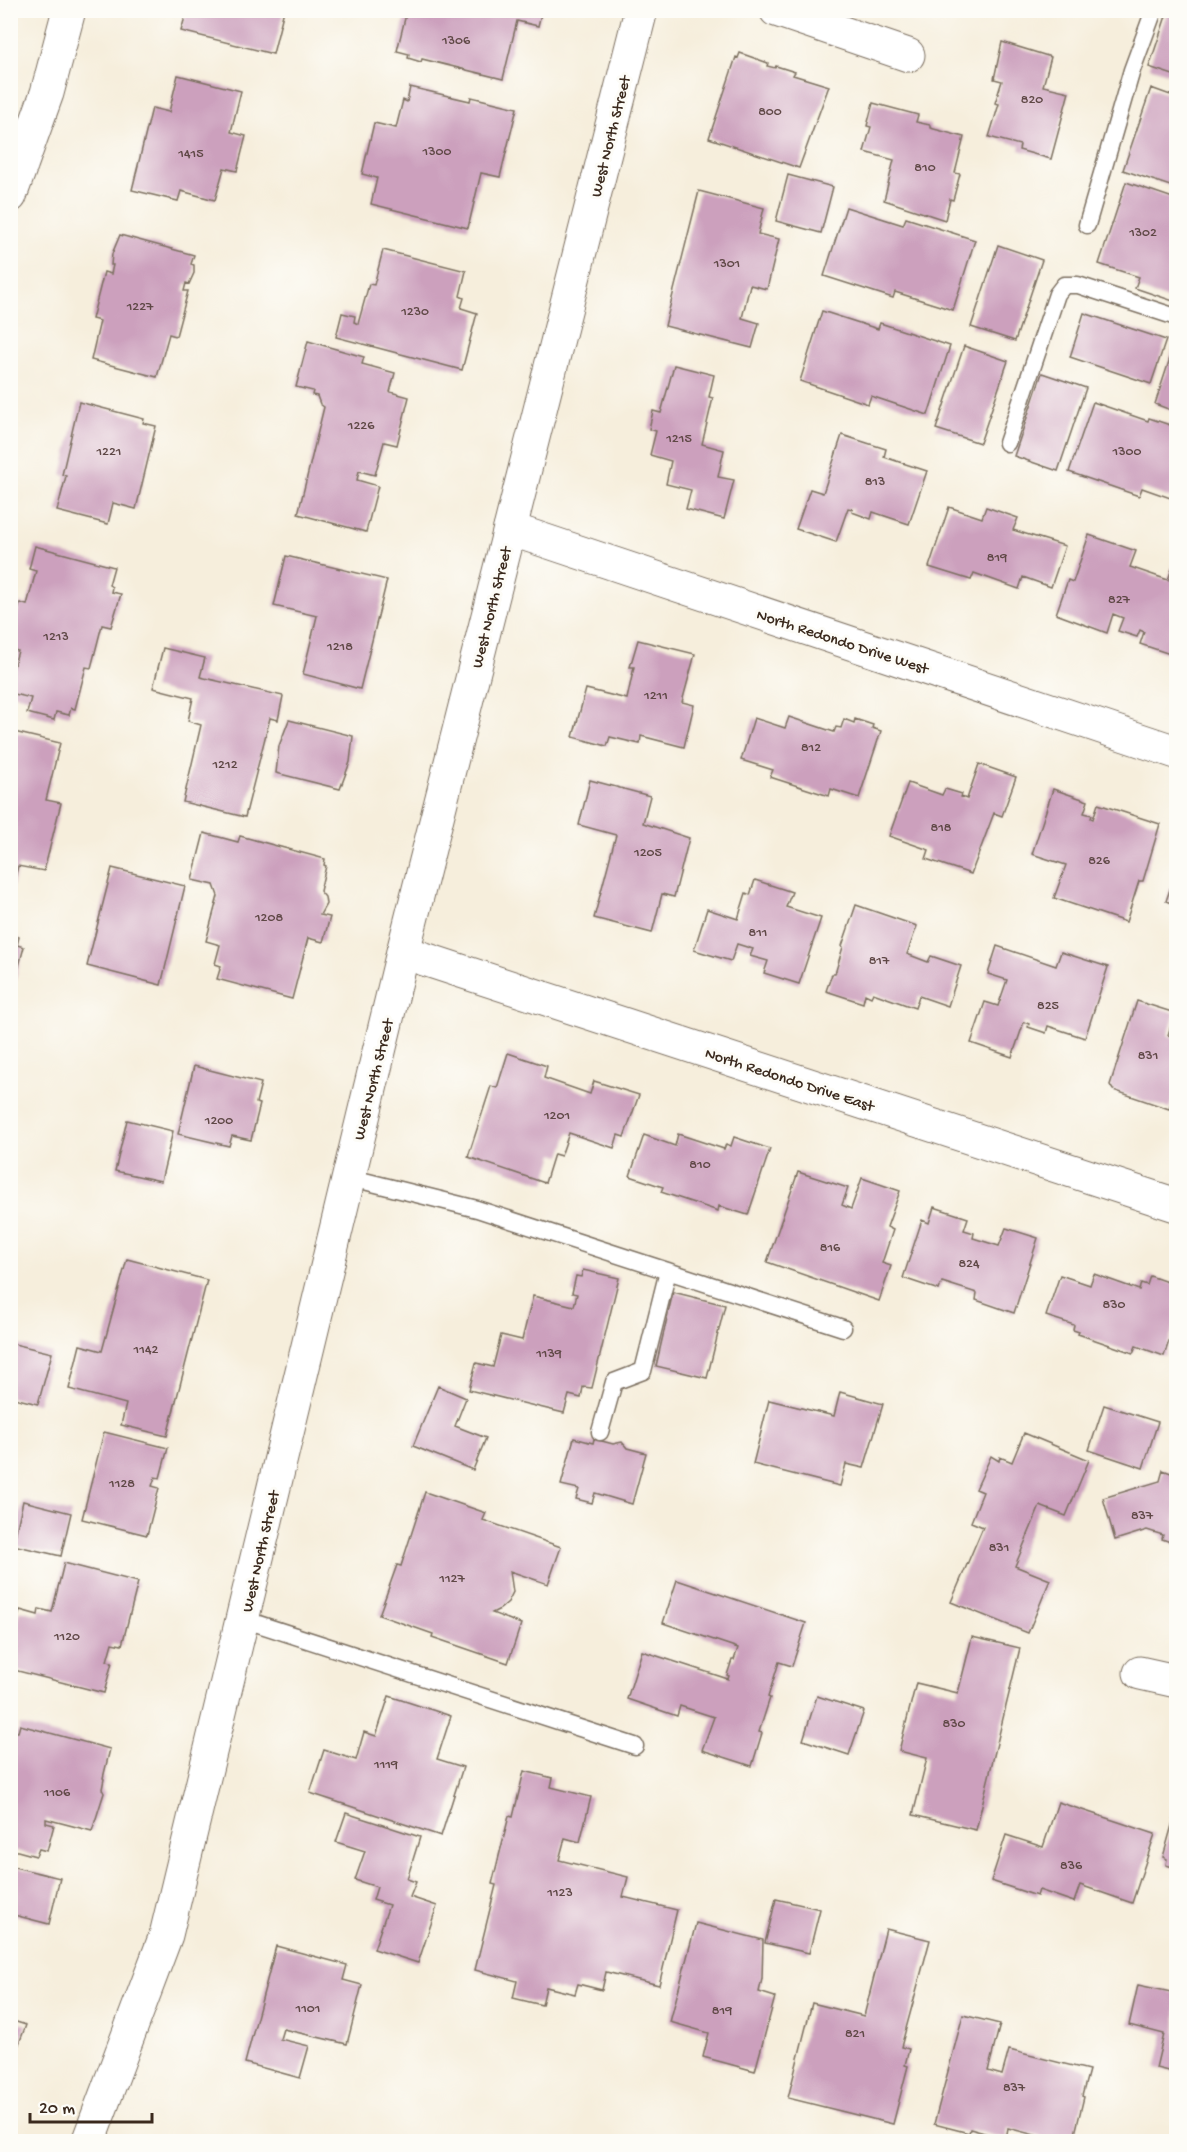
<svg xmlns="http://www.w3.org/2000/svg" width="1187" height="2152" font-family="'Gochi Hand',sans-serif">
<rect width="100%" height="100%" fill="#fdfcf7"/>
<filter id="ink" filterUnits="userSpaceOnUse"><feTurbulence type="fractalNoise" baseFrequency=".0167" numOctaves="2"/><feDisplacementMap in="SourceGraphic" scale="12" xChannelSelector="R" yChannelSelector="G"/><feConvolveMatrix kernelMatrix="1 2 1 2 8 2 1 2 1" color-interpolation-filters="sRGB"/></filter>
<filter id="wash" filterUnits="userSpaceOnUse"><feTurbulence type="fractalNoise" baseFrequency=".008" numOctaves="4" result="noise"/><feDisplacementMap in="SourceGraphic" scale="24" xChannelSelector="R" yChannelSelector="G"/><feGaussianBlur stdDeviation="1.35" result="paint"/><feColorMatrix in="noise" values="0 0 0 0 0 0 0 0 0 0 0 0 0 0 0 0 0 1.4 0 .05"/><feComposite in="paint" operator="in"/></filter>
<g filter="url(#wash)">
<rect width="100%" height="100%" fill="#f6eedc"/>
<g id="blocks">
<path fill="#cca0bd" d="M187,10h97l-11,44 -92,-23z
M407,10h135l-4,16 -21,-5 -14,58 -81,-20 -1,3 -13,-4 1,-4 -12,-3z
M1168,10h8v66l-27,-9z
M1002,42l49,15 -8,29 26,6 -18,67 -32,-9 1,-5 -31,-8 10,-33 -4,-1 7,-22 -8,-2z
M740,53l28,10 -1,3 8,2 1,-2 19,6 -2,3 36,11 -30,82 -90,-30 27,-81 2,1z
M178,75l63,16 -10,41 15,4 -9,35 -13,-3 -9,32 -34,-9 -3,10 -46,-11 20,-82 17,4z
M410,87l60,14 1,-4 46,11 -17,69 -19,-4 -13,55 -97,-24 6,-26 -15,-4 12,-51 22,5 7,-28 4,2z
M1151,88l25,9v91l-53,-18z
M873,103l45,12 -2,7 14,3v3l34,9 -9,36 5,1 -7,26 -3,-1 -5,21 -61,-20 10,-40 -30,-8 7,-25 -4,-1z
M788,175l45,12 -12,46 -45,-12z
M1126,182l50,17v103l-41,-14 4,-11 -40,-13z
M699,191l65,17 -6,26 21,5 -12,50 -17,-4 -8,33 17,5 -7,25 -87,-22z
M846,207l57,18 3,-7 69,22 -22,70 -58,-18 -2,6 -69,-22z
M120,235l74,20 -3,9 3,1v8l-5,11 -3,-1 -2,8h4l-12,45 -7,-2 -12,43 -66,-17 9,-39 -8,-2 12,-47 7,2 2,-9h-2l1,-11z
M998,245l44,15 -27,81 -44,-14z
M383,250l83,21 -6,25 4,2 -3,10 16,5 -15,57 -126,-33 6,-24 13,3 -1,6 4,2 11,-40 5,1z
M822,311l56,18 2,-6 70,23 -22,69 -57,-19 -3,8 -68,-23z
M1084,313l82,27 -15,44 -81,-27z
M1176,340v72l-21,-8z
M308,341l56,16 -2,7 33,9 -5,19 19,5 -12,48 -13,-3 -9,33 -16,-4 -2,9 21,6 -12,46 -68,-18 26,-107 -4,-3 -3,-8 -5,-1 1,-4 -17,-4z
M964,346l44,15 -28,82 -44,-14z
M674,365l40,10 -5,22 4,1 -11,46 22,6 -6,27 16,3 -10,39 -38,-10 5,-19 -25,-6 5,-23 -21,-6 6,-24 -7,-2 4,-18 8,2z
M1042,373l44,15 -28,83 -44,-15z
M79,402l65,17 -1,4 13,3 -20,83 -23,-6 -5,21 -51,-13 9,-35 -4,-1z
M1093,402l55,19 1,-3 27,9v73l-34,-12 -3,8 -70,-24z
M842,435l44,14 -2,8 43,14 -18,53 -36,-12 -2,7 -19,-7 1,-3 -5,-1 -12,34 -40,-13 14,-40 13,4z
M949,507l33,11 4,-11 32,11 -5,12 52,16 -14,41 -28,-10 -4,12 -45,-16 -3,7 -42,-13z
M1089,535l47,16 -6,16 38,13 6,-17 2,1v92l-36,-12 4,-12 -4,-2 -3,7 -19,-6 5,-13 -10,-4 -6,19 -51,-19 12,-34 5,2z
M35,546l79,21 -5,18 3,2 -1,5 10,2 -10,33 -9,-2 -11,43 -5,-1 -11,42 -4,-1 -2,7 -13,-3 -2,8 -27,-7 4,-15 -21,-5v-14l8,-28 -8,-2v-7l10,-39 7,2 9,-34 -7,-2z
M286,556l101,24 -27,109 -57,-15 14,-58 -43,-10z
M638,640l57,14 -13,48 12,3 -10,42 -43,-11 -1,8 -30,-7 -3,9 -34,-9 13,-48 41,10 7,-32h-4z
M163,648l42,10 -5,19 83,19 -5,24 -8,-2 -25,99 -62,-15 18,-77 -13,-4 5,-23 -40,-10z
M789,717l45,15 2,-5 5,1 3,-9 10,4 1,-4 18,6 -1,3 9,3 -22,67 -28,-9 -2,7 -59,-19 3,-7 -32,-10 13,-42 31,10z
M289,720l64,16 -3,26 -10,27 -64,-16 3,-27z
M10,731l50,12 -14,57 15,3 -17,68 -26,-5 -7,27z
M979,764l37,13 -14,39 -8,-3 -23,61 -45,-15 3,-9 -40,-14 19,-53 34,12 3,-6 17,5 -1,3 6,2z
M590,780l60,16 -7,27 46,15 -15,59 -12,-3 -10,39 -58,-15 22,-83 -37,-10z
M1053,789l35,12 -4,12 8,2 -1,3 2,1 5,-15 62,20 -17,57h-4l-13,41 -72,-24 12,-33 -34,-11z
M204,833l34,9 2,-6 85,23 -1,6 2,1 -6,25 5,6 1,7 -6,11 10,2 -7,25 -15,-4 -16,61 -75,-20 4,-13 -6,-2 5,-19 -14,-4 12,-45 -4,-11 -22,-5z
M112,868l73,18 -24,99 -74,-19z
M1176,872v33l-10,-4z
M755,880l37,12 -6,15 35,11 -22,66 -35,-11 4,-12 -18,-5 3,-7 -16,-5 -6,17 -37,-11 13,-41 31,10 8,-26 4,2z
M856,905l61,21 -10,28 21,8 3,-6 30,10 -13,40 -29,-10 -4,12 -42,-15 -2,4 -6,-3 -2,9 -37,-12 6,-17h3l8,-27 -1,-1z
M10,935l9,2 -2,8 7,2 -13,49z
M997,946l59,20 5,-14 47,15 -23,71 -37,-12 -2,7 -18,-6 1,-3 -5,-2 -12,35 -41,-14 14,-41 13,4 9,-26 -19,-6z
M1137,1001l38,12 -7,22 8,3v60l-3,-1 -4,12 -56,-19 -3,-5z
M508,1053l39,13 -3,12 46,16 4,-13 45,14 -15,42 -6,-2 -4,13 -45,-15 -8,23 -7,-2 -9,29 -77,-26 23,-71 6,2z
M194,1066l67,17 -5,20 4,1 -9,36 -19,-4 -3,10 -51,-12z
M127,1120l46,11 -12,50 -46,-10z
M678,1134l46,15 2,-5 5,2 3,-9 36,12 -22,66 -29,-9 -1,5 -57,-19 2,-5 -33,-11 14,-41 31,11z
M798,1172l50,16 -6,17 9,4 11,-31 38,13 -13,36 6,3 -11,33 9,3 -12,35 -112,-39z
M934,1207l34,11 -4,12 10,3 -1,5 26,8 7,-18 32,10 -24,75 -38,-13 1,-7 -35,-11 -3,8 -36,-12 19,-58 7,3z
M127,1259l80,21 -40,156 -46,-11 5,-21 -57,-15 11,-44 22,6z
M583,1270l36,8 -27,110 -9,-1 -2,11 -12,-3 -5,18 -95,-23 7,-27 17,4 8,-32 21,5 11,-44 41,10 3,-12 -5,-1 4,-17 5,1z
M1094,1274l45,16 2,-7 6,2 3,-9 26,9v35l-12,36 -28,-10 -3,7 -55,-19 1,-2 -6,-2 1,-5 -28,-9 14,-41 30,10z
M673,1292l52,13 -18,73 -51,-12z
M10,1343l42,10 -14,51 -28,-7z
M438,1386l28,12 -11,28 31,12 -13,32 -60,-24z
M840,1392l43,12 -19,64 -18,-4 -6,22 -87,-22 16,-64 65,16z
M1104,1405l54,17 -15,46 -54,-18z
M104,1432l64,16 -8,30 -5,-1 -3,9 7,2 -12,47 -65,-16z
M1024,1433l65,27 -23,56 -26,-10 -25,60 35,14 -22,53 -77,-31 32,-75 -12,-5 12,-30 -7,-3 15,-33 8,5 1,-4 12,5z
M574,1438l19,5 1,-4 19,5 9,-2 5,6 19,5 -14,51 -37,-11 -3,10 -16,-4 3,-10 -18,-4z
M1163,1470l13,5v69l-14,-5 1,-4 -16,-5 -32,10 -12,-42 57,-17z
M425,1492l61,21 -3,7 78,27 -13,37 -38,-13 3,21 -5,10 -8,7 -8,4 29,11 -13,39 -76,-26 1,-3 -54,-19 18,-50 4,1z
M23,1501l48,12 -10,43 -48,-11z
M64,1563l74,19 -16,63 -10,-2 -5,18 5,1 -8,31 -94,-24 2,-46 4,1 4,-14 18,5 1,-6 13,3z
M677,1580l129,43 -14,43 -13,-4 -11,35 2,1 -11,34 3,1 -10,33 -50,-16 12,-33 -34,-11 -3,10 -50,-17 15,-48 86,28 1,-3 -2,-1 5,-15h2l4,-12 -75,-25z
M972,1637l48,11 -44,182 -63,-15 14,-57 -28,-7 17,-68 42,10z
M389,1696l62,20 -14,43 26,8 -22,69 -131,-43 14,-43 32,10 8,-28 12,4z
M817,1696l47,15 -15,44 -46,-15z
M20,1725l90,24 -7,29 1,1 -2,10 2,4 -12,38 -46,-12v4l8,2 -7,26 -8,-2 -3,7 -26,-7v-101l5,-16h3z
M524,1771l29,7 -2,9 40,10 -11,45 -15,-4 -6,22 69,17 -5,20 54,13 -18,75 -53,-13 -4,18 -24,-6 -3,10 -29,-7 -4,18 -29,-7 4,-17 -42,-11 21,-85 -4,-1 17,-68 4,1z
M1058,1802l97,32 -23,69 -52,-18 -6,17 -35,-12 -2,6 -46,-15 15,-46 37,12z
M1176,1811v57l-10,-3 1,-6 -4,-2z
M346,1813l74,24 -13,42 9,3 -6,15 27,9 -19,57 -44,-14 15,-44 -16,-5 4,-13 -22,-7 10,-29 -29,-9z
M10,1866l50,12 -11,46 -39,-10z
M776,1899l44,10 -11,44 -44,-10z
M696,1923l67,17 -1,39 -3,13 16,5 -20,74 -52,-14 6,-24 -39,-11z
M886,1929l44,11 -29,107 8,2 -4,16 3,1 -15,58 -105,-26 24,-95 52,13z
M276,1946l71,19 -4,15 19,5 -15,59 -64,-15 -3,10 29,7 -9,32 -55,-15z
M1138,1985l38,8v80l-20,-5 8,-34 -35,-9z
M963,2015l37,9 -12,47 14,4 7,-25 80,20 -7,26 2,1 -11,45h-12l-53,-14 -2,11 -36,-10 -1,4 -35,-9z
M10,2020l16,5 -15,40h-1z"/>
</g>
</g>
<g filter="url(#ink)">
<use href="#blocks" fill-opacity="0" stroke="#7c6f60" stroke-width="1.5"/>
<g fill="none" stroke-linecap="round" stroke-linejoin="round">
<g stroke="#7c6f60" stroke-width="19">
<path id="service" d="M1087,225l45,-155 22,-60
M1007,443l50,-149 7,-9h14l98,32
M348,1177l129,32 366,119
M600,1432l14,-50 29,-11 25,-100
M243,1619l392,127"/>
</g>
<g stroke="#7c6f60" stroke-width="35">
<path id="minor" d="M776,10l132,45
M10,196l37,-103 22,-83
M510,529l666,223
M403,952l773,253
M1140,1673l36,8"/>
</g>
<g stroke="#7c6f60" stroke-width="35">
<path id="tertiary" d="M88,2142l78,-207 237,-983 238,-942"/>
</g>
<use href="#service" stroke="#fff" stroke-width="16"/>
<use href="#minor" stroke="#fff" stroke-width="33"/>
<use href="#tertiary" stroke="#fff" stroke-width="33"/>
</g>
</g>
<g text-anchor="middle" stroke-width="6" stroke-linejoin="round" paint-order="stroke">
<g font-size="14" fill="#5f4846">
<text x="456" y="44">1306</text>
<text x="1032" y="103">820</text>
<text x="770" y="115">800</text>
<text x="437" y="155">1300</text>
<text x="191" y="157">1415</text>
<text x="925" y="171">810</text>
<text x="1143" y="236">1302</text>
<text x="727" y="267">1301</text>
<text x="140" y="310">1227</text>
<text x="415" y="315">1230</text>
<text x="361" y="429">1226</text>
<text x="679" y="442">1215</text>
<text x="109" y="455">1221</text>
<text x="1127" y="455">1300</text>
<text x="875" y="485">813</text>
<text x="997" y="561">819</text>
<text x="1119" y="603">827</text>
<text x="56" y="640">1213</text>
<text x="340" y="650">1218</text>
<text x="656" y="699">1211</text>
<text x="811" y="751">812</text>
<text x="225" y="768">1212</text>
<text x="941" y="831">818</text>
<text x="648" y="856">1205</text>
<text x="1099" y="864">826</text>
<text x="269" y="921">1208</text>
<text x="758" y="936">811</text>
<text x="879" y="964">817</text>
<text x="1048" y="1009">825</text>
<text x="1148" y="1059">831</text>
<text x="557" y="1119">1201</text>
<text x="219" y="1124">1200</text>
<text x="700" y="1168">810</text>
<text x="830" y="1251">816</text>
<text x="969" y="1267">824</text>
<text x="1114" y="1308">830</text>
<text x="146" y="1353">1142</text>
<text x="549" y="1357">1139</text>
<text x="122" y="1487">1128</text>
<text x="1142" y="1519">837</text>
<text x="999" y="1551">831</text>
<text x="452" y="1582">1127</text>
<text x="67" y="1640">1120</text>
<text x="954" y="1727">830</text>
<text x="386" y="1768">1119</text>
<text x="57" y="1796">1106</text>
<text x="1071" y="1869">836</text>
<text x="560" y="1896">1123</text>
<text x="308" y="2012">1101</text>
<text x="722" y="2014">819</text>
<text x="855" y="2037">821</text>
<text x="1014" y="2091">837</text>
</g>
<g font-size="16" fill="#3b2a1e" stroke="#fdfcf7">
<text transform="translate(609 136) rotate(-76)" y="6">West North Street</text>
<text transform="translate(490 607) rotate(-76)" y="6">West North Street</text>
<text transform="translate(843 640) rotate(18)" y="6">North Redondo Drive West</text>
<text transform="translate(790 1078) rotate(18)" y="6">North Redondo Drive East</text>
<text transform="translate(372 1079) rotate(-76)" y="6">West North Street</text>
<text transform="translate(259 1551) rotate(-77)" y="6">West North Street</text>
</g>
</g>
<rect width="1187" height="2152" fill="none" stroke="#fdfcf7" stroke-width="36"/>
<path d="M30 2113v9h122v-9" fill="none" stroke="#3b2a1e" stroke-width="3"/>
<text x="39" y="2113" font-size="18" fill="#3b2a1e" stroke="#fdfcf7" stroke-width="4.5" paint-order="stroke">20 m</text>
</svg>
